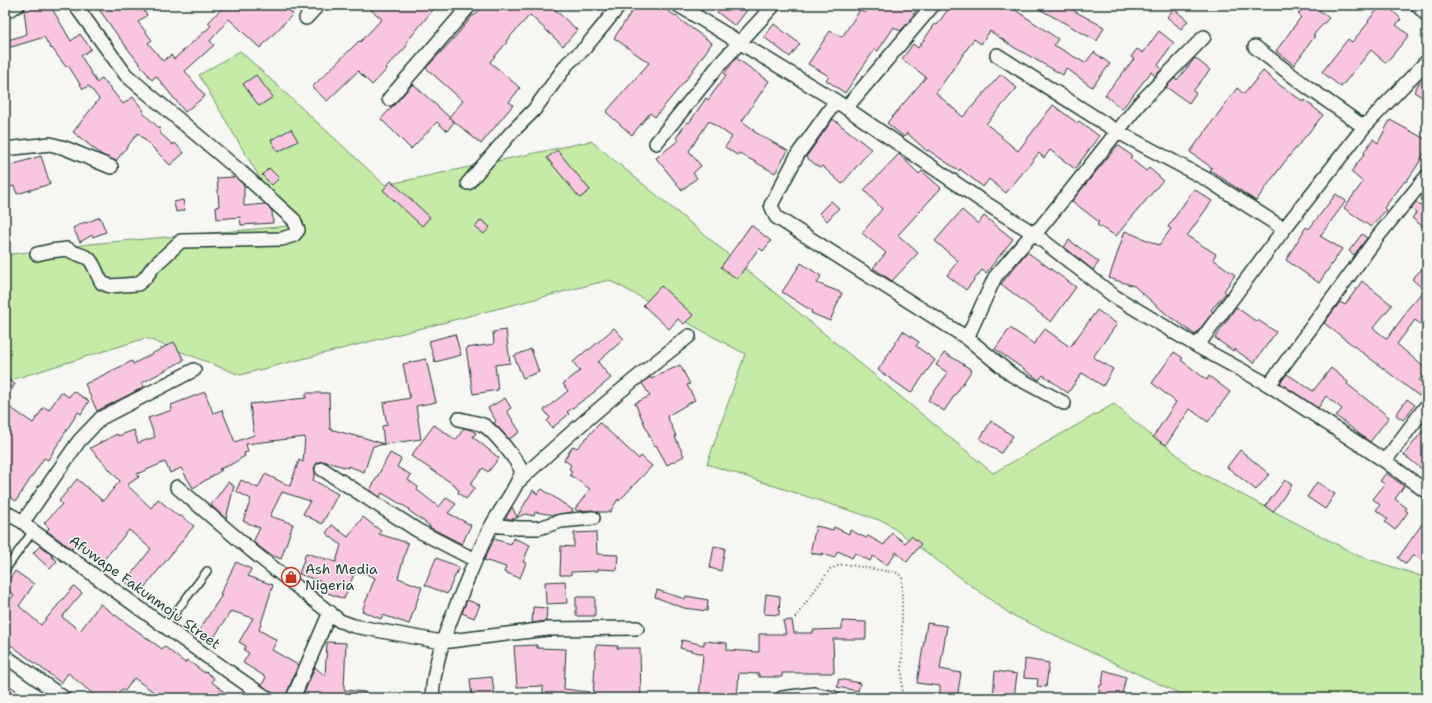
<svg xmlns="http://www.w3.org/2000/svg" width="1432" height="703" font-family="'Shantell Sans',sans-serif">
<rect width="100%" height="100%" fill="#f6f6f2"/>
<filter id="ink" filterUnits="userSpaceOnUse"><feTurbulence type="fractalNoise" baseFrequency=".025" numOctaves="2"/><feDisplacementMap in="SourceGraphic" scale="8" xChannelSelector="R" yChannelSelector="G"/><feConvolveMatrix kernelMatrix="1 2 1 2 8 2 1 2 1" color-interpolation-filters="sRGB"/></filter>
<g filter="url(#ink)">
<path fill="#c5eba6" stroke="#72946d" d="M240,51l145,134 206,-44 402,332 121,-69 39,33 13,8 27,24 166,87 68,22v120h-238l-179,-84 -125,-92 -178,-58 38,-110 -136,-74 -369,95 -94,-37 -141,44v-127l84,-11 199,-18 -89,-151z"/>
<path fill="#fac5e1" stroke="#1f3d34" d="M35,5h15l21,36 9,-7 11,15 -10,7 16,27 5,-5 21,26 10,-7 11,14 -2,1 19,18 -2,2 14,13 2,-2 9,10 -14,12 -32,-32 -22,28 -14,-6 -29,-23 26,-33 -10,-13 -6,3 -15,-24 -2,2 -14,-19 -1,1 -7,-12 -39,12v-8l22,-7 -3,-24 2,-4z
M96,5h44l7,10 -9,7 14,18 -4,3 15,18 8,-6 3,4 37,-33 -3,-3 17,-18h57l11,9 -33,34 -31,-29 -19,22 4,4 -29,26 20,25 -20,16 -29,-36 -4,4 -34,-44z
M365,5h72l-32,39 2,2 -21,22 1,1 -15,16 -14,-14 -31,30 -15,-14 47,-46 1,1 22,-23z
M484,5h66l27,25 -14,16 -33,-31 -24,26 1,1 -17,20 30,26 -11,14 4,3 -32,39 -32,-27 5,5 -7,9 -10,-9 -26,27 -30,-30 32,-35 36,33 14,-16 -37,-33 29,-31 18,-22 1,1z
M636,5h22l21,13v1l33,24 -26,37 -31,37 -5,-4 -18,22 -26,-23 43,-49 -35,-25z
M708,5h43l-16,21z
M870,5h49l-10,17 -9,9 -6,-4 -16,24 -3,-2 -30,44 -19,-13 3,-4 -21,-12 22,-33 12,6 18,-27 5,3z
M951,5h57l50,34 -4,6 31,18 9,-11 16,12 -18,23 -26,-19 -3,7 -48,-27 -25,-17 -9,13 -7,-5 -38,54 27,24 38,-43 16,14 -31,36 16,12 -1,1 17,14 35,-46 24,18 2,-2 20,15 -24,33 -25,-19 -6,8 -5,-5 -33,40 -17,-14 -6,8 -23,-18 -1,2 -31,-21 -1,1 -20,-18 -3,4 -17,-14 39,-46 -24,-18 11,-15 5,4 17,-24 2,1z
M1032,5h31l41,22 -7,14z
M1306,5h7l16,13 -16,17 2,1 -21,29 -18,-14 25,-34 -3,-3z
M1381,5h6l14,14 -5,6 13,10 -23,28 -15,-13 -30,37 -19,-15 26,-33 4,3 17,-20 -1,-1z
M1174,9l14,12 -7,8 -14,-12z
M774,24l26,20 -10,13 -26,-20z
M1159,31l15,12 -16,22 4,4 -7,7 -4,-4 -29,37 -17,-14 29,-36 -3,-2 6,-8 6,4z
M736,58l33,23 -27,40 12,9 -1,1 35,20 -13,22 -36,-20 -2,2 -12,-8 7,-10 -23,-16 -20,30 12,15 -8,7 4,5 -15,12 -26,-32 23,-18 -3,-2 11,-16 2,1 17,-25 2,2 18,-25 -2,-1z
M1195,58l15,12 -17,21 3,2 -7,10 -23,-16 9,-9 2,2z
M1263,71l18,15 23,16 1,-2 18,15 -40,49 -27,37 -46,-31 2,-2 -22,-16 47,-64 7,6z
M1427,73v27l-13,-8 8,-15z
M256,75l17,22 -14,9 -16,-22z
M833,119l38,30 -29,35 -20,-18 -2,2 -14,-11z
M1390,120l37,20v8l-10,18 -11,16 -1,-1 -21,27 2,2 -15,17 -27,-19 19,-26 -12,-10 14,-19 -1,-1 9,-13 5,4z
M291,129l7,12 -20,11 -7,-12z
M1118,145l14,11 -2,2 16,13 3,-3 14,12 -47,56 -19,-11 2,-3 -27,-21z
M557,150l33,40 -10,8 -33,-40z
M899,154l20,20 3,-3 19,17 -43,47 20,18 -26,28 -19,-13 13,-15 -24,-20 20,-24 -18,-19z
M41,156l9,28 -33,10 -3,-8 -7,2 -2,-6v-12l4,-1 -1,-3z
M269,168l10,10 -7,7 -10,-10z
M235,177l9,8v21l21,-2 7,7 1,12 -32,2 -1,-8 -23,2 -1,-12 3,-1 -2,-28z
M391,181l39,36 -8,9 -39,-36z
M1194,189l18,12 -25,35 29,18 -3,5 22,16 -11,16 2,2 -15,17 2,2 -18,23 -22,-17 -1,1 -38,-33 -25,-8 16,-47 34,14 12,-16 -3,-2z
M1336,194l10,7 -26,35 22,13 -23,34 -33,-23 20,-33 3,2z
M1427,197v33l-15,-12 4,-5 -5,-5 5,-6 5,4z
M183,200l2,10 -9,2 -2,-10z
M831,201l8,7 -12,13 -8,-8z
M962,210l16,14 6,-8 29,23 -27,34 -4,-3 -16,20 -19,-15 11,-14 -23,-20z
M100,217l6,15 -13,5 -1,-2 -12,7 -7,-14 12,-6 1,1z
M481,220l9,7 -6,7 -9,-7z
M751,225l20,16 -8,10 -4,-3 -22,31 -16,-12z
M1362,234l5,4 -13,17 -5,-4z
M1069,240l30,22 -6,8 -29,-23z
M1027,252l49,35 -25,35 -50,-38z
M801,263l20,13 -4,7 25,10 -12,28 -19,-8 1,-2 -30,-19z
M1427,264v51l-7,9 -5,-4 -18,24 30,26 -8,10 8,7 -8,9 -95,-73 16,-21 5,3 17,-24 30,24 -19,23 14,11 19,-26 -1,-1 19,-22 -12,-11z
M661,286l32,29 -9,9 -6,-5 -9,10 -26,-24z
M1236,307l21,15 1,-2 18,12 -22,31 -20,-14 -1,2 -18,-13z
M1097,310l20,14 -24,33 20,12 -10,17 -21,-13 -14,20 -25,-18 -4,5 -44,-31 15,-21 24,16 11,-15 25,18z
M614,328l10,11 -26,23 13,16 -18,15 -26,19 2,2 -17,14 -5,-7 3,-3 -6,-8 24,-19 -5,-7 17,-13 -7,-9 15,-13 1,1z
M506,330l4,33 -15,2 3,25 -25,4 -7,-46 28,-4 -1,-12z
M903,331l16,11 -3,4 19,14 -24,33 -33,-23z
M455,334l6,21 -26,7 -6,-21z
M174,342l10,18 -42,23 2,4 -47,24 -12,-27 47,-23 1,3z
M531,349l8,23 -16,6 -9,-22z
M1174,352l9,6 -2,2 26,20 2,-4 21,16 -22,30 -18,-13 -24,36 -13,-8 23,-35 -24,-19z
M944,353l11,6 17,11 -28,41 -16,-11 20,-27 -12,-8z
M426,359l10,43 -20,4 5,33 -48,7 -9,26 -16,-6v2l-25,-7 -5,1 -4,6 1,5 -2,7 25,14 -16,30 -19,-10 7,-13 -28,-9 -12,24 23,8 -12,35 -12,-5 -16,-12 7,-14 -17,-7 8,-22 -15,-8 5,-11 17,8 7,-14 25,12 9,-26 4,2 2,-25 -59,7 2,8 -4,1 1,3 -15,9 -11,4 3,1 -29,18 -12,-20 -11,5 -5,-11 -28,12 2,3 -12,8 24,23 7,-9 21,18 1,-2 14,11 -54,67 -15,-11 26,-33 -22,-19 -29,34 -23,-20 -5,5 -25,-18 2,-3 -5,-5 18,-19 -3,-3 18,-22 26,22 17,-20 -30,-33 27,-14 1,2 16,-6 4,13 17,-6 -7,-19 24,-8 -1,-5 34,-13 8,21 9,-3 13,32 19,-7 -4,-31 56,-6v-5h23l1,36 29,8v-1l25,8 -2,-18 5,-1 -4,-22 27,-5 -7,-34z
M680,365l10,19 -3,1 8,15 -28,16 9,20 -1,1 9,19 -17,9 -11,-20 -2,1 -19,-43 15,-7 -8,-13 8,-6 1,2z
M1331,368l17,14 -1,2 42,33 -19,25 -34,-26 6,-7 -16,-13 -8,12 -38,-25 7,-9 26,17z
M5,378l10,6 -10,17z
M73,391l16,10 -8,13 -3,-2 -30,48 -4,-2 -28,43 -11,-7v-90l28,19 11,-16 5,3 12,-18 8,5z
M505,398l6,10 -4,3 13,21 -11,7 -15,-16 2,-2 -8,-13z
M1407,399l8,6 -12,15 -7,-5z
M991,421l22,15 -12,17 -21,-14z
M600,423l39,36 2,-3 11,10 -33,35 -1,-2 -8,13h-12l-6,-2 -14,1 -3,-2 15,-20 -20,-14 2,-4 -3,-2 2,-4 -7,-5 9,-14 4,2z
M434,425l22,15 8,-12 7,2 5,3 -3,4 26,21 -11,14 -5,-4 -13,16 5,4 -9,11 -8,-6 1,-3 -4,-3 1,-1 -45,-30z
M1427,425v48l-23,-18z
M1240,450l29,24 -13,16 -29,-23z
M390,453l11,6 -4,8 14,8 -3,5 10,7 -1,3 22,17 7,-9 10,6 -8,9 23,12 -9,19 -33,-17 1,-1 -22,-16 1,-1 -27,-16 -2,4 -10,-7z
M1386,473l18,13 -9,13 12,9 -2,2 3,2 -13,18 -10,-8 3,-3 -12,-9 4,-5 -7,-6 12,-15 -5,-3z
M1285,480l7,5 -19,27 -8,-6z
M228,482l6,4 -8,33 -15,-14z
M1317,482l18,12 -10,15 -18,-12z
M542,489l31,21 -1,2 -18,3 -19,-3 -1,4 -9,-2 -11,5h-7l-1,-2 6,-10 5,10 16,-27 4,4z
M363,517l18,14 -2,3 29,9 -10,35 24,9 -13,37 -26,-9 -2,4 -19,-8 13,-33 -19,-9 -12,30 -19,-7 3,-8 -29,-10 7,-21 30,9 5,-17 -15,-12 6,-8 16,12z
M1427,517v47l-13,-9h-1l-7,9 -8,-6z
M816,526l17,4 1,-3 15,7 1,-4 16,8 2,-2 16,9 8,-12 13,10 6,-7 10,8 -14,18 -11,-10 -9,13 -14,-9 -3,5 -15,-8 -3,5 -14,-7 -4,7 -12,-5v2l-12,-2z
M596,532l1,22 21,1 -1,15 -19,-1v2l-27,1v3h-11l1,-29 13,1v-14z
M513,538l17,7 -7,17 3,1 -6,15 -16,-6 2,-5 -22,-7 10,-21 17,5z
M40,546l12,9 -1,1 6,5 -7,8 -17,-16z
M714,546l11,2 -4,23 -11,-3z
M436,558l23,9 -12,27 -22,-9z
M236,562l15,7 -3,7 25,9 -14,45 18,10 -5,10 26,15 -13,33h-7l-16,-13 4,-8 -23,-14 6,-10 -5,-3 2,-4 -7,-4 14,-24 -22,-7 -18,28 -14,-9 23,-35 -2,-1z
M15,571l19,13 -15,22 22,19 33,-39 8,7 -20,24 16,12 2,2 20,-27 62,45 2,-3 21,17 2,-3 18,13 1,-1 8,6 -2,4 20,16h-81l4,-5 -21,-15 -9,13 -3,-2 -8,9h-24l3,-4 -25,-21 -7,10 -50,-38 -3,4 -3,-1v-42l9,-11 -9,-7v-2z
M565,581l2,22 -21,1 -1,-22z
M657,590l28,9 1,-3 22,4 -1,11 -23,-3 -29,-11z
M766,594l14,2 -1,19 -15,-1z
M576,597h19v19h-19z
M467,600l13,5 -6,13 -12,-5z
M533,607l14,1 -1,13 -14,2z
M792,620l2,13h19v-3l29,-1v-8l24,1v17h-33l1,34h-52v4h-23v-3l-20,-1 -2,25h-38l4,-44 -23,-6 2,-8 22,5v-4l23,2v7l32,2v-18h27l-3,-13z
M927,623l20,3 -7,43 21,4 -4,25h-17v-12l-23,-3z
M327,642l19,1 -2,45 1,2 20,2v6h-63l13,-31 10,9z
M537,645v3l29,1 -2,40 25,3v6h-46v-12l-26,1 -3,-41z
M596,645l22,1 -1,2h23l1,50h-48z
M1025,659l24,4 -3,24 -9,-1 1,-7 -14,-1z
M1104,670l22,7 -5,21h-23l2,-13h2z
M995,671l22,3 -3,24h-21z
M492,677l3,21h-23l-2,-19z
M839,679l21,4 -2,8 -21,-4z
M5,683l11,7 -6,8h-5z"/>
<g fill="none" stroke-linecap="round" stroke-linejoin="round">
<g stroke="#1f3d34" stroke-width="10">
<path id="service" d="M5,570l28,-39
M165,626l42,-55"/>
</g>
<g stroke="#1f3d34" stroke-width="16">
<path id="minor" d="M678,5l158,96 143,98 54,34 81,63 83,50 72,39 116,76 42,31
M1417,5l10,10
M5,12l13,-7
M306,18l12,-13
M1255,47l51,39 58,41
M997,55l121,77 90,48 76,49
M389,99l81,-94
M836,101l-38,53 -27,51 5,12 191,121 45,37 52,28
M846,108l87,-103
M656,143l63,-78 55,-60
M5,149l45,-5 15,4 46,19
M468,183l43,-50 23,-23 34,-47 16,-14 36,-44
M37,254l13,-3 18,-2c7,6 15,5 21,10 5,4 9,18 13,24l8,3 28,-2 7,-6 8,-11 28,-26 101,-2 12,-4 4,-5 -4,-10 -53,-48 -115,-97 -51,-70
M967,338l28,-61 38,-44 7,-5 31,-38 68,-86 65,-67
M1197,346l87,-117 80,-102 63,-66
M1269,385l110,-150 48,-59
M1385,461l42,-56
M322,469l95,61 58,30
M519,481c54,-52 111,-99 170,-145
M177,487l75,64 88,70 14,5 88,16 105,-13 90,-1
M5,512l18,10 10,9c78,56 154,113 234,167
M23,522l56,-81 22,-23 93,-48
M492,525l27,3h20l22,-7 32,-3
M5,656l59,42
M293,698l37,-86
M432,698c2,-41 17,-74 32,-111 9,-21 17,-42 28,-62 10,-18 22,-33 30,-53 -4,-11 -29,-42 -39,-47 -7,-3 -17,-4 -24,-6
M782,698l32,-4 20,4"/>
</g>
<path stroke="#1f3d34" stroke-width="2" stroke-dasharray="1 3" stroke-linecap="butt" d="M795,618l35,-49 13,-5 55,9 4,5v120"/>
<use href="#service" stroke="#f6f6f2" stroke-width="7"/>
<use href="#minor" stroke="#f6f6f2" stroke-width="13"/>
</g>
</g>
<defs>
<g id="shop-ring" transform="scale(1)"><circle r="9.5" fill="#f6f6f2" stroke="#c8321e" stroke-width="1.5"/><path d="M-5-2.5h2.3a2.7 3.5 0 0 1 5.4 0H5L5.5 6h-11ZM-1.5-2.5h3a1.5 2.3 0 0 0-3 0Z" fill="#c8321e"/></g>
</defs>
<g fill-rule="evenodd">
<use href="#shop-ring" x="291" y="577"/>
</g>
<g text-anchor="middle" stroke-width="3" stroke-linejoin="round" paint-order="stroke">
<g font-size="14" fill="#1f3d34" stroke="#f6f6f2" text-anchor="start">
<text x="305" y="574">Ash Media<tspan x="305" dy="16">Nigeria</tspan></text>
</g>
<g font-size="14" fill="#1f3d34" stroke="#f6f6f2">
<text transform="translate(145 592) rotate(36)" y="5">Afuwape Fakunmoju Street</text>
</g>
</g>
<rect width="1432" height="703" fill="none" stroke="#f6f6f2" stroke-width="20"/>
<rect x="10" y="10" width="1412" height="683" fill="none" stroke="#1f3d34" stroke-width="1.5" filter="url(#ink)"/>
</svg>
